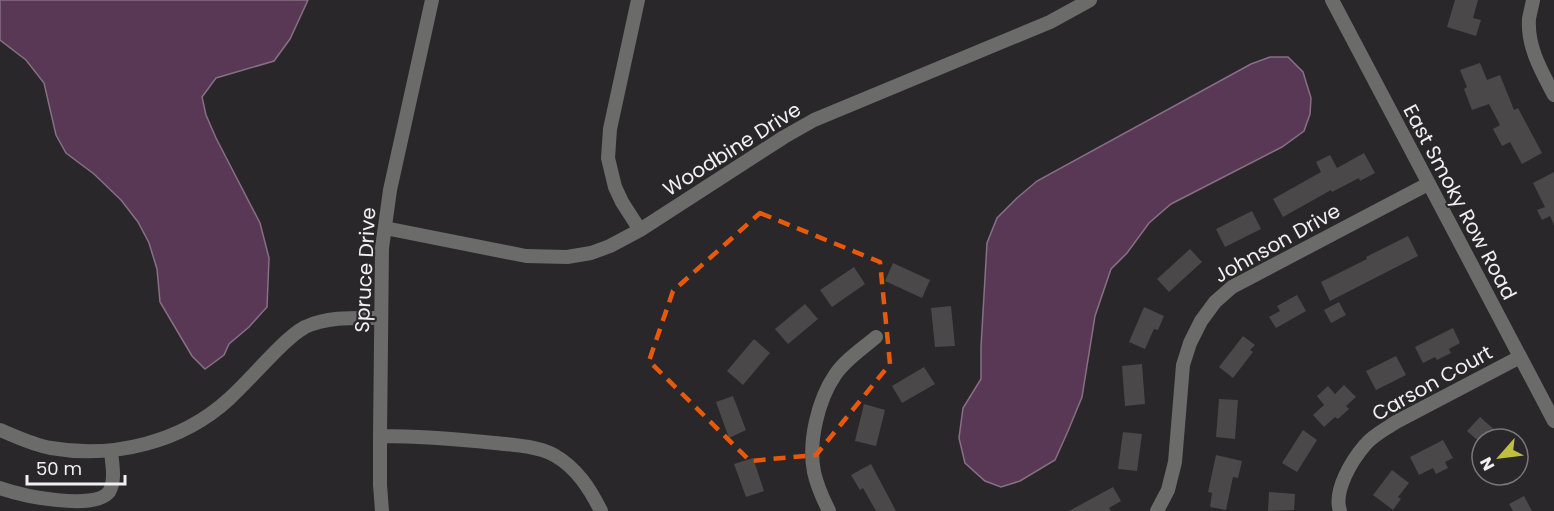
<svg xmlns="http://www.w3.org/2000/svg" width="1554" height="511" font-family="Poppins,sans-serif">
<rect width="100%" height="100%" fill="#292729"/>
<path fill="#593856" stroke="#876f84" stroke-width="1.5" d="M0,0h308l-18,39 -16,22 -58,17 -14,19 4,18 10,23 44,85 9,35 -2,49 -18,20 -20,17 -5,11 -19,14 -13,-13 -32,-54 -3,-33 -8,-26 -11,-21 -17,-22 -27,-26 -28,-21 -10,-18 -12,-52 -18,-23 -26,-20z
M1270,57h18l15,15 8,26 -1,16 -6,17 -22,16 -111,57 -22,19 -22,30 -16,16 -16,47 -13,81 -14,34 -13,29 -35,21 -19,6 -16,-6 -20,-18 -6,-25 4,-30 18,-29v-32l6,-104 10,-25 20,-20 20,-17 214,-117z"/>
<path fill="#4b484a" d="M1455,0h23l-5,18 8,2 -5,16 -29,-9z
M1480,63l7,17 13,-5 14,35 4,-2 24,45 -20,11 -12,-22 -8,4 -9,-17 7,-4 -11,-21 -17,6 -8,-21 3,-2 -7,-17z
M1364,153l11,20 -15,8 -1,-3 -27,14 -1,-2 -48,27 -10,-18 48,-27 -5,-10 14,-7 7,13z
M1554,172v53l-4,-9 -8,4 -5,-10 8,-3 -12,-24z
M1252,211l9,18 -36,18 -9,-18z
M1408,236l10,20 -88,45 -9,-19 46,-23 -1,-2z
M1190,249l12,13 -33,30 -12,-13z
M893,263l37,17 -8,18 -37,-17z
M854,267l11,17 -33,23 -12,-17z
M1297,295l9,16 -30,17 -7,-11 11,-6 -3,-5z
M1339,302l7,13 -15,8 -7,-13z
M805,304l13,15 -30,25 -13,-15z
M951,306l4,40 -20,1 -4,-39z
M1144,307l20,9 -6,14 -4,-1 -9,20 -16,-7z
M1453,328l7,15 -11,6 2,4 -14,7 -2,-3 -12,6 -8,-16z
M1243,336l12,9 -5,5 3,2 -20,26 -14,-11z
M754,339l16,14 -27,32 -16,-14z
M1396,356l10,19 -30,15 -10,-19z
M1142,364l3,40 -20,2 -3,-40z
M924,367l11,17 -33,19 -10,-17z
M1344,385l12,12 -10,9 3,3 -11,10 -3,-2 -11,10 -11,-12 11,-10 -7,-9 11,-10 7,8z
M733,396l13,34 -17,8 -13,-36z
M1219,399l19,1 -3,39 -19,-2z
M864,404l21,6 -9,36 -21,-5z
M1480,417l25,22h-29l-9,-8z
M1303,430l14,10 -20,32 -15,-9z
M1123,432l19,2 -5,37 -19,-2z
M1443,440l10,18 -8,4 3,6 -12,6 -3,-6 -14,7 -9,-18z
M1216,455l26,6 -4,17 -5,-1 -7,33 -16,-3 2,-14 -4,-1z
M753,458l11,33 -18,6 -12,-33z
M871,464l25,47h-20l-13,-23 -3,2 -9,-15z
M1392,470l17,13 -11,14 3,2 -8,11 -20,-15z
M1113,487l8,14 -12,7 2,3h-42z
M1269,492l26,2 -1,16 -26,1z
M1524,496l8,15h-19l-4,-7z"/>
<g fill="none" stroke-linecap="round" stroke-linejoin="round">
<path stroke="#6b6b6a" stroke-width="14" d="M638,0l-28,129 -2,29 7,29 7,15 18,28
M1332,0l222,421
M1533,0c-1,6 -3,13 -4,19 -2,28 13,53 25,76
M385,228l141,28 41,1 24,-4 19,-7 30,-16 144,-93 30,-17 236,-98 40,-22
M0,430c17,7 33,15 51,18 63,11 131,-6 178,-49 17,-16 32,-33 48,-49 9,-9 17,-17 28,-23 24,-11 51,-9 76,-9
M380,436c38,0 77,3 115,7 20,2 41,3 59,12 23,13 36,34 47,56
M0,488c23,8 94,23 109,4 7,-12 3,-28 2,-41
M382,511l-2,-26v-49l2,-188 8,-58 42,-190
M829,511c-6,-12 -12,-25 -15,-39 -6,-30 4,-72 21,-97 10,-15 27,-26 41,-38
M1157,511l11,-21 7,-28 8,-97 7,-22 11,-22 14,-19 17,-15 196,-103
M1340,511c-7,-20 12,-51 25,-66 8,-10 21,-16 31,-23l124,-65"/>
</g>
<path fill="none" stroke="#e8590c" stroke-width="4.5" stroke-dasharray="12 8" stroke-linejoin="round" d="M760,213l120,49 10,102 -74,91 -66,6 -101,-100 24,-70z"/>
<g text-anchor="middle" stroke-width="4.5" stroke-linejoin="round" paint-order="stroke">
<g font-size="20" fill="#f1eff1" stroke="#292729">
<text transform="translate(732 149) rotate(-32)" y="7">Woodbine Drive</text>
<text transform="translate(1460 202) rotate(62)" y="7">East Smoky Row Road</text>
<text transform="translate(1277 243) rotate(-29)" y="7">Johnson Drive</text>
<text transform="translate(365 270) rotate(-87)" y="7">Spruce Drive</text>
<text transform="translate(1432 383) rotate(-29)" y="7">Carson Court</text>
</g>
</g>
<g transform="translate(1500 457) rotate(242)"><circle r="28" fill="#292729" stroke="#797779" stroke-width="1.5"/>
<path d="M0-4.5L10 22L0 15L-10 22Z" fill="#bebf42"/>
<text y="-9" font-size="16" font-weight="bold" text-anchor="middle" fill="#f1eff1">N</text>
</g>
<path d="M27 475v9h98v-9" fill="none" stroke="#f1eff1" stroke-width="3"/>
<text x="36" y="475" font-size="18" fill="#f1eff1" stroke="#292729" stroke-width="4.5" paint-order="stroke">50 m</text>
</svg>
